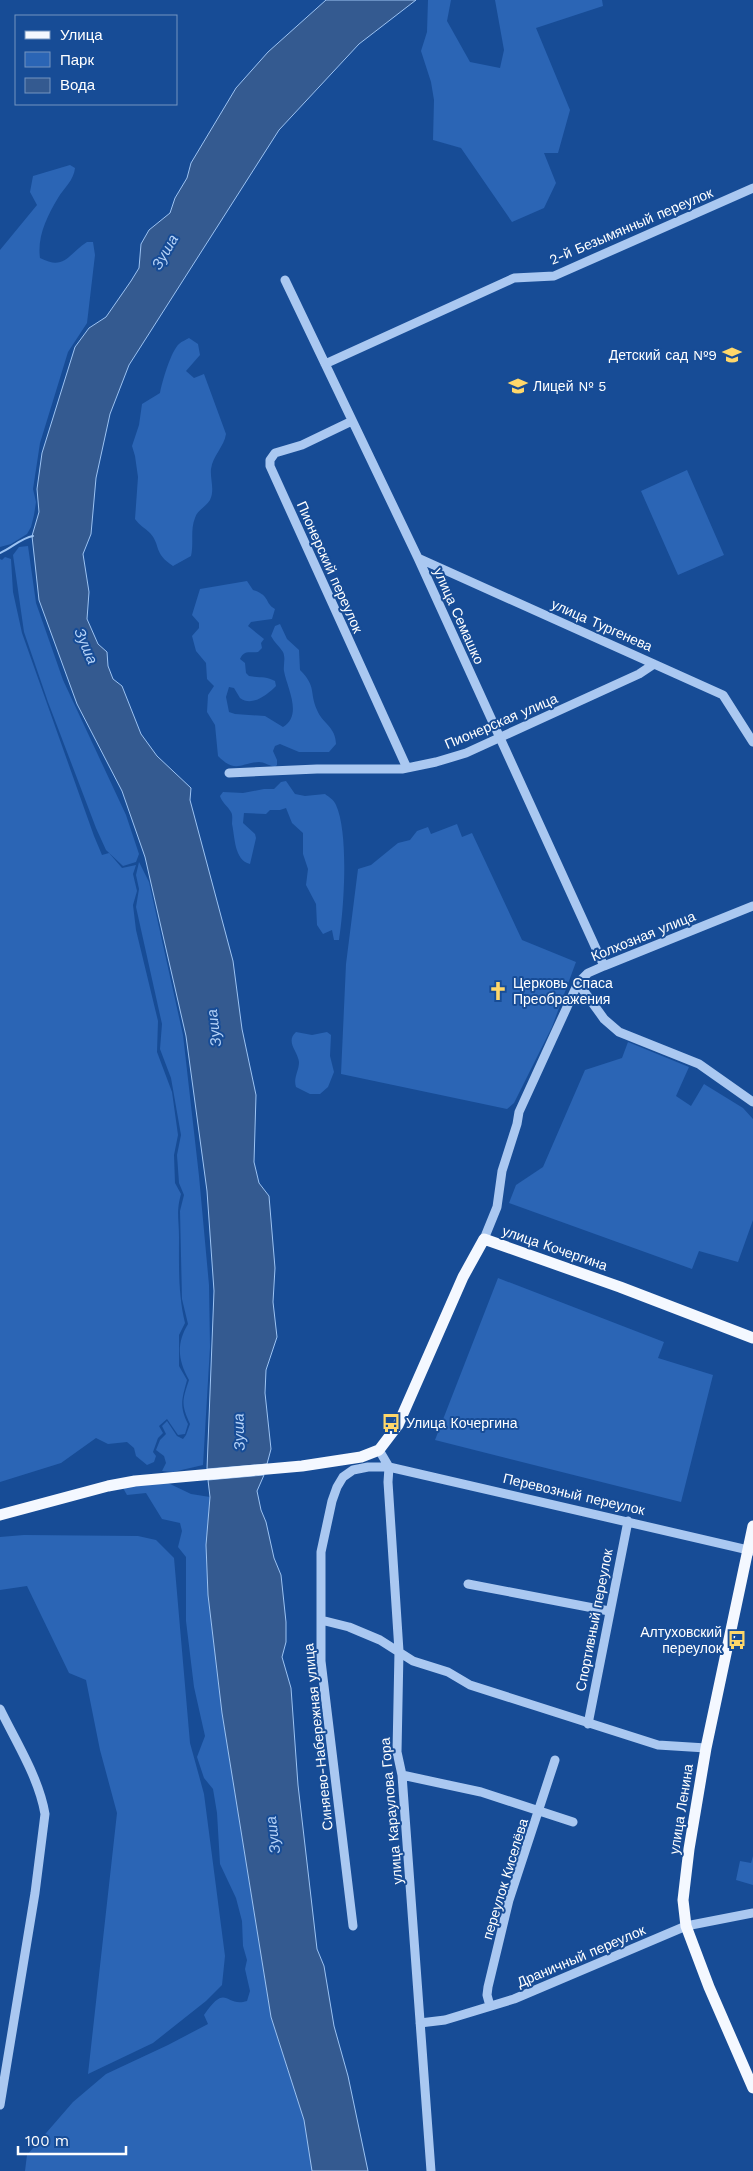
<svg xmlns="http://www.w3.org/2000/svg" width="753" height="2171" font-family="'Work Sans',sans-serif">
<rect width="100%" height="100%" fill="#174c96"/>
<path fill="#2b65b5" d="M428,0h23l-4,21 23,41 30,6 4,-18 -9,-50h107l1,6 -67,22 34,82 -12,43h-14l12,30 -12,25 -32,14 -51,-74 -28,-8 1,-40 -3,-18 -10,-31 6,-19z
M70,165l5,3c-1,12 -11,20 -17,30 -11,18 -21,39 -18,60 25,13 28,-4 47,-16h6l2,13 -8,68 -19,29 -28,91 -7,46 3,13 -2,13 -3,12 -4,7 -16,10 -11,3v-297l37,-45 -7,-13 3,-16z
M189,338l9,6 2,11 -14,16 8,7 10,-4 22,60c-2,13 -13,21 -15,35 -1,10 4,21 -1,31 -4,7 -13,10 -15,18 -5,12 -1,25 -4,38l-18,10c-20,-13 -12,-21 -23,-33 -5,-5 -11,-8 -15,-14l3,-42 -3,-21 -3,-10 7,-21 3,-21 18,-11c2,-11 11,-42 19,-49 3,-3 7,-4 10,-6z
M687,470l37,85 -46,20 -37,-84z
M28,546l8,57 27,77 63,135 13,39 -3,8 -13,4 -17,-16 -10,-22 -48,-126 -24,-70 -11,-77 6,-8z
M5,557l6,2 2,33 9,41 72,203 8,19 7,-2 13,15 14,-3 -3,9 4,17 -4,14 3,25 22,91 -1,31 15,40 6,43 -4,20 1,28 6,11c-5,18 -2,25 -2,43 0,29 -1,57 6,86l-6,12v31l8,14c-5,19 -8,26 1,44l-3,10 -7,1 -11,-16 -8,7 4,7 -5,5 -5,14 3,4 -2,6 -7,3 -11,-9 -2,-8 -7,-6 -19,2 -12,-6 -35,25 -61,19v-923l2,1z
M247,581l6,9c18,6 11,13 22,19l-3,10 -21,3 -3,4 16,13 -3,4 1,5 -4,4c-9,1 -14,-2 -18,7l5,4 1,10 3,3c10,2 17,0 26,5l1,5c-9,9 -24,21 -36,12l-6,-10 -5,-1 -3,10 3,15 6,2 30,2 18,11c20,-12 4,-39 1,-56 -1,-6 2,-12 -1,-19 -4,-6 -9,-10 -12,-16l4,-10 5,-2 7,15 12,11 1,20c17,17 9,22 17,40 5,13 19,17 19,34l-7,8h-30l-19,-8 -5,2 -2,5 4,9v5l-2,2c-5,-1 -11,-5 -16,-5 -19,1 -23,12 -41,-6l-3,-31 -8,-13 1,-17 6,-9 -7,-7 -1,-16 -10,-12 -4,-15 7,-8v-5l-7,-8 8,-26z
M286,781l9,13 10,2 20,-2c4,3 9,6 11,11 13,28 8,104 3,135h-5l-2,-10 -9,4 -6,-9 -1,-21 -10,-19 2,-16 -5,-15v-21l-11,-10 -6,-15 -6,2h-10l-4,4 -22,-1 -1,10 12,11 1,4 -6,26c-16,-4 -15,-27 -18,-40 0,-4 1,-9 -1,-12 -3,-6 -9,-9 -11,-16l3,-4 20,1 21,-4h10l7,-7z
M457,824l5,13 10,-4 50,107 54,22 -24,65 -38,76 -7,6 -166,-35 5,-110 12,-95 13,-4 27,-22 12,-3 7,-9 11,-4 3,7z
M139,862l10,20 34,153 16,141 10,109 1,62 -7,118 -30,7 -11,-1 4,-8 -2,-7 -8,-6 4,-10 6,-6 -4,-8 5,-5 10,15 6,3 3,-4 4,-11c-9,-20 -8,-23 -1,-44 -11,-20 -13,-36 -1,-56l-6,-25 -2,-88 4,-16 -5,-12 -2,-28 4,-20 -10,-57 -11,-29 2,-25 -26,-117 3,-18 -3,-14z
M296,1032l16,3 15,-3 4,3 -1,21 4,16 -6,15 -8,7h-10l-14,-7c-3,-9 3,-16 3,-25 -1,-11 -14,-20 -3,-30z
M628,1042l61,25 -13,29 15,10 13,-22 39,24 10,11v101l-15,42 -39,-11 -7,18 -183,-66 7,-18 27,-18 42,-97 37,-12z
M498,1278l166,64 -6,16 55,17 -32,127 -246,-62z
M139,1483h29l23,11 19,3 -4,48 2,50 14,118 49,304 33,103 8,51h-287l2,-16 46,-53 33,-28 62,-29 40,-21 -4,-9c23,-34 21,-7 43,-14l3,-10 -5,-22 2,-9 -4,-14 -1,-25 -6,-23 -16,-34 -3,-51 -4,-24 -9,-11 -7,-21 8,-21 -11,-49 -8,-66v-64l-8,-10 4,-16 -2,-8 -18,-4 -16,-26 -19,2 -4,-7z
M24,1535l114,1 18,4 18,18 16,185 14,51 21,162 -3,29 -16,16 -53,42 -65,31 29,-261 -17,-63 -14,-70 -17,-7 -42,-87 -27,4v-53z
M753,1856v29l-17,-5 4,-19 11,2z"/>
<path fill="#345a90" stroke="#9cc3f3" d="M326,0h90l-57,44 -80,86 -150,235 -19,49 -14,64 -5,56 -8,20 6,38 -2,27 11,25 9,8 1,14 5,13 9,7 19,48 16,22 34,32 -1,12 43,161 9,68 14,66 -2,67 5,21 10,13 6,72 -2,34 4,35 -11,33 -1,23 6,56 -4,15 -60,5 7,-178 -7,-100 -21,-155 -41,-179 -23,-66 -45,-87 -38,-104 -7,-64 7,-24 -2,-23 5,-36 33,-106 14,-19 17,-11 25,-36 8,-13 2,-24 8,-14 21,-17 5,-15 12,-20 4,-15 45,-75 32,-36z
M264,1475l-7,16 4,19 5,12 8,36 7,17 5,47v20l-4,15 9,31 7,97 19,164 7,17 10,60 14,50 20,95h-56l-8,-51 -33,-103 -49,-304 -14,-118 -2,-50 4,-48 -2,-17z"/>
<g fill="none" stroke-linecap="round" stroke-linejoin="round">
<path stroke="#9cc3f3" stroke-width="2" d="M0,553c12,-5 21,-15 33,-17"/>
<path stroke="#aac8f1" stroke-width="9" d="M285,280l133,278 186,408
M325,364l189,-86 40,-2 199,-88
M352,421l-50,24 -27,8 -5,7v6l137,302
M418,558l305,137 30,47
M229,773l88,-4h85l34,-7 30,-9 173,-79 15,-10
M578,983l26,36 15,13 80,32 54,38
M484,1239l13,-32 5,-36 15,-47 2,-12 59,-129 10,-10 16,-7 149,-60
M379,1450l10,17 -1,15 11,169 -2,101 5,23 29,396
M468,1584l141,27
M321,1620l28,7 31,13 33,21 35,11 22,13 188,60 48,3
M0,1709c16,33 39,69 45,105l-10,79 -35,212
M588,1724l40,-203
M402,1775l79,17 92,30
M353,1926l-32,-265v-109l11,-51 5,-14 6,-10 10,-7 15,-3h21l364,84
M490,2006l-3,-11 1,-8 21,-87 46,-140
M420,2023l25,-3 69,-21 172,-73 67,-13"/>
<path stroke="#f4f8ff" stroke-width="11" d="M0,1515l108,-29 27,-5 167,-15 59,-9 18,-7 19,-25 65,-148 21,-38 136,48 133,51
M753,1526l-47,222 -17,101 -6,51 3,26 23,61 44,101"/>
</g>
<defs>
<g id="school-bare" transform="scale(1.5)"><path d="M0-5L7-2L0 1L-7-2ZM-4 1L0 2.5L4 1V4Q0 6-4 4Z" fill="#ffd76a" stroke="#174c96" stroke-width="2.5" paint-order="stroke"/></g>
<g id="church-bare" transform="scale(1.5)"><path d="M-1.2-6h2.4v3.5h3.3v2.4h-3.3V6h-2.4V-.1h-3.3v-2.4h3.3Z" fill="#ffd76a" stroke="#174c96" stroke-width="2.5" paint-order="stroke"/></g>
<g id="bus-bare" transform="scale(1.5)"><path d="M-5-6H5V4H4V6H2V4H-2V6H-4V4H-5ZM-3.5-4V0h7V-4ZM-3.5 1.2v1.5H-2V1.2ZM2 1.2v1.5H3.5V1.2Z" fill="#ffd76a" stroke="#174c96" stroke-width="2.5" paint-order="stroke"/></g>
</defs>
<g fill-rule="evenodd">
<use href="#school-bare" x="732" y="355"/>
<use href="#school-bare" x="518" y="386"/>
<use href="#church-bare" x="498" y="991"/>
<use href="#bus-bare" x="391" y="1423"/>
<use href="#bus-bare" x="737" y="1640"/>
</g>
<g text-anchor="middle" stroke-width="4" stroke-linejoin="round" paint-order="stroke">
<g font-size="14" fill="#fff" stroke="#174c96">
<text transform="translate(631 226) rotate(-23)" y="5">2-й Безымянный переулок</text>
<text transform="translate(330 567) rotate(66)" y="5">Пионерский переулок</text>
<text transform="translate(459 616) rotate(66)" y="5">улица Семашко</text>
<text transform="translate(602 625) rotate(24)" y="5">улица Тургенева</text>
<text transform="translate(501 721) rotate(-23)" y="5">Пионерская улица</text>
<text transform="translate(643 936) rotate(-22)" y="5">Колхозная улица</text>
<text transform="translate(555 1248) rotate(19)" y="5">улица Кочергина</text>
<text transform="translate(574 1494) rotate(13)" y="5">Перевозный переулок</text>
<text transform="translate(594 1620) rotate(-79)" y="5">Спортивный переулок</text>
<text transform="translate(318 1737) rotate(-96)" y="5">Синяево-Набережная улица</text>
<text transform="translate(681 1809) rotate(-81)" y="5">улица Ленина</text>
<text transform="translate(391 1811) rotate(-95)" y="5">улица Караулова Гора</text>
<text transform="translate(505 1879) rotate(-73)" y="5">переулок Киселёва</text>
<text transform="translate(581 1956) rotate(-23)" y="5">Драничный переулок</text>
</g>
<g font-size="14" fill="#fff" stroke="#174c96" text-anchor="start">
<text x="717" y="360" text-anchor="end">Детский сад №9</text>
<text x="533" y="391">Лицей № 5</text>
<text x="513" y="988">Церковь Спаса<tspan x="513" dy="16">Преображения</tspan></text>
<text x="406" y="1428">Улица Кочергина</text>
<text x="722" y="1637" text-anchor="end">Алтуховский<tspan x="722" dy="16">переулок</tspan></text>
</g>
<g font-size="15" font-style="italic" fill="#b6d3f8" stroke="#174c96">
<text transform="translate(165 252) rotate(-60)" y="5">Зуша</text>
<text transform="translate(86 646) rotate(67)" y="5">Зуша</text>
<text transform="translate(214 1028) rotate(-97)" y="5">Зуша</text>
<text transform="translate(239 1432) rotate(-92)" y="5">Зуша</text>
<text transform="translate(273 1835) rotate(-97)" y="5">Зуша</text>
</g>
</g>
<rect x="15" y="15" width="162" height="90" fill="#174c96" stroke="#7494c0"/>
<rect x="25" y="31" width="25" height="8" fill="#f4f8ff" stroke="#7494c0"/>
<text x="60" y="40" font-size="15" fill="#ffffff">Улица</text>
<rect x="25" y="52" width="25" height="15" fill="#2b65b5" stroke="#7494c0"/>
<text x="60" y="65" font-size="15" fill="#ffffff">Парк</text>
<rect x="25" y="78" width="25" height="15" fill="#345a90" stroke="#7494c0"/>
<text x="60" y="90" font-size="15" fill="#ffffff">Вода</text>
<path d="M18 2146v8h108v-8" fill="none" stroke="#ffffff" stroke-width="2.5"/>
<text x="25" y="2146" font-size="15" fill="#ffffff" stroke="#174c96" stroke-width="4" paint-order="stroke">100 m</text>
</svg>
